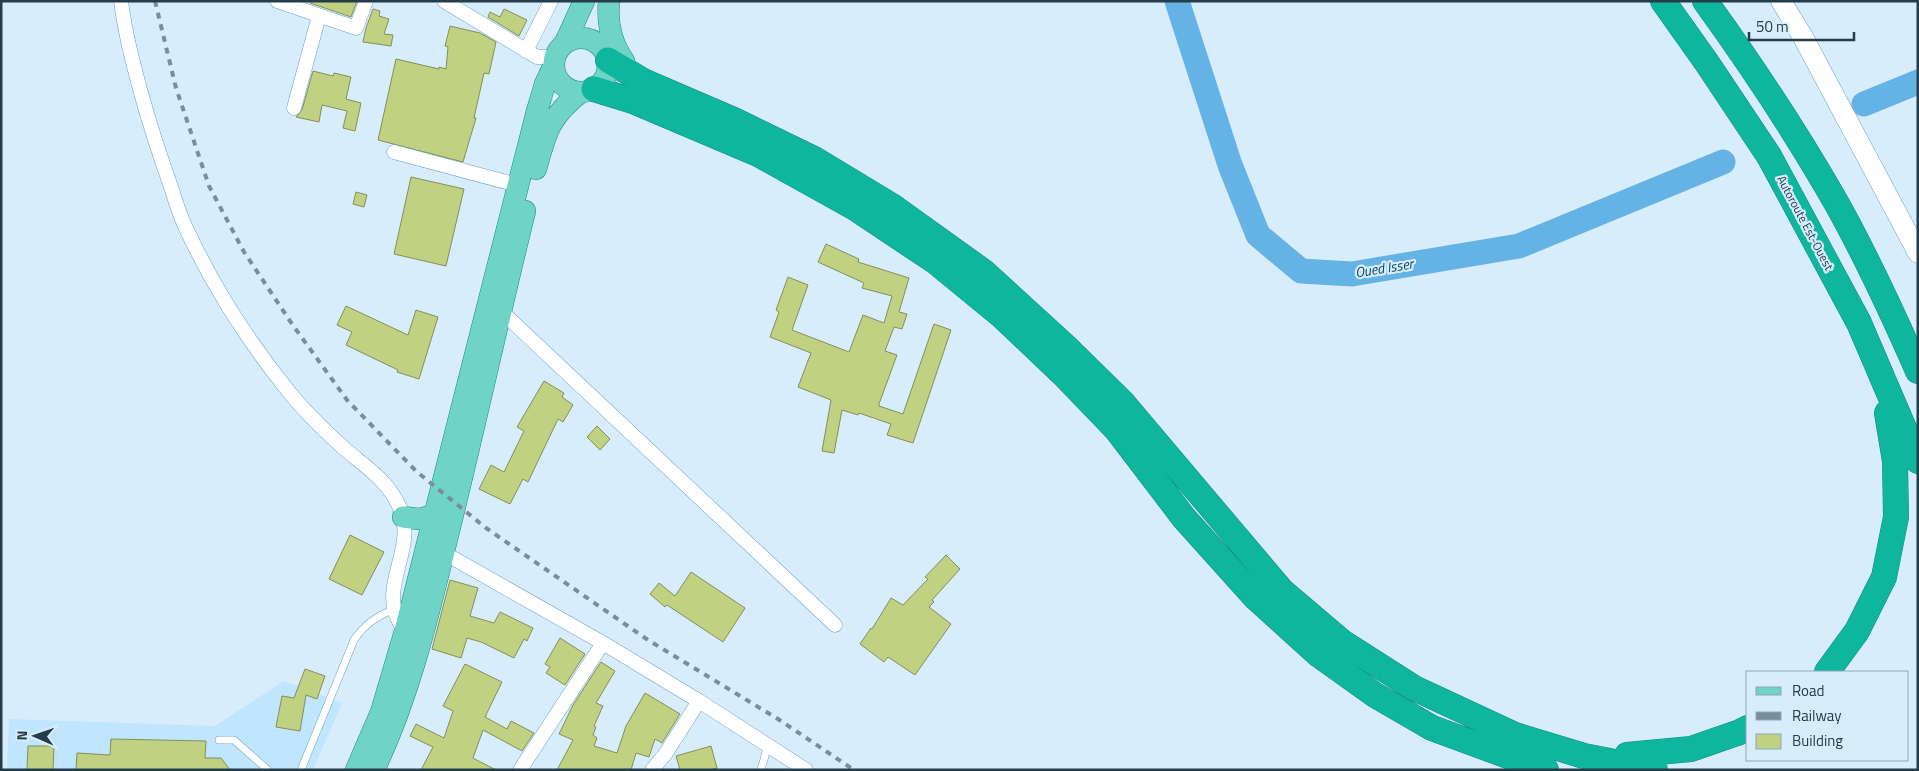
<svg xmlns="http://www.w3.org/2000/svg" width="1919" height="771" font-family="'Titillium Web',sans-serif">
<rect width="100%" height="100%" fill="#d8edfc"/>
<path fill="#c0e5fe" d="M284,681l58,22 -29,67h-306l2,-51 206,7z"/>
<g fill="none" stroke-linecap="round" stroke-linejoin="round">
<path stroke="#65b2e4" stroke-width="25" d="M1177,1l53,164 28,70 43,36 51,3 167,-28 204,-84
M1864,104l54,-22"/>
</g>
<path fill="#c0d182" stroke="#838f59" d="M310,1h47l-6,16 -41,-14z
M373,9l7,2 -1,5 10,3 -5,15 9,1 -2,11 -28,-4 3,-14z
M504,9l23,11 -8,16 -31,-19 2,-5 10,5z
M450,26l30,7 16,9 -7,32 -5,-1 -10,45h2l-13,44 -85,-22 18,-81 43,10v-2l7,2 2,-22 -3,-1z
M313,71l20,5 1,-3 17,4 -5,22 15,4 -6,28 -12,-3 4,-17 -25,-6 -3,17 -23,-5 6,-7z
M411,177l53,12 -18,77 -52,-12z
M356,192l11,3 -3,12 -11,-3z
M826,244l33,15 -1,3 51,16 -10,34 8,2 -5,15 -8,-2 -9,24 12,4 -18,49v2l24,8 31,-90 17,6 -38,113 -26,-8 4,-11 -32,-11 -1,2 -16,-5 -8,43 -12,-2 9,-51 -33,-13 13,-34 -41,-16 9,-25 -3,-2 12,-33 20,8 -16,45 57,22 14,-37 21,8 8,-27 -30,-8 2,-5 -46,-21z
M346,306l62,29 8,-25 22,7 -19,62 -22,-7 1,-2 -52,-25 6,-13 -15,-7z
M544,381l20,12 -2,4 11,8 -10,17 -5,-3 -30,63 -5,-3 -13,25 -31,-15 12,-24 13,7 20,-41 -7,-4z
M597,426l13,13 -10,11 -13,-13z
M350,535l34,17 -22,43 -33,-16z
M946,555l14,14 -28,31 2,2 -5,5 22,17 -36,51 -27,-18 -4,5 -24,-18 11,-16 1,1 19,-31 12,7 25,-26 -3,-2z
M691,572l54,36 -22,34 -56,-37 -2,2 -15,-13 9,-11 16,13z
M450,580l28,8 -8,28 24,7 6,-11 33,16 -6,13 -3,-2 -10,19 -33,-16 -14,-4 -6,20 -29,-9z
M560,638l25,16 -20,31 -19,-12 4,-6 -5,-3z
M601,662l14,9 -19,32 7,3 -9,20 2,1 -3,8 4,3 -3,8 23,7 9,-27 19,-33 35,21 -18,29 -7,-4 -6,18 -13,-4 -5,17h-74l16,-30 -14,-6 14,-29z
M465,664l37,18 -17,35 22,12 4,-8 23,12 -12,18 -39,-21 -10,28 23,12h-75l12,-23 -23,-11 6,-12 28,14 9,-27 -10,-5z
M305,669l20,7 -8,23 -11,-4 -6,36 -24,-4 6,-31 12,2z
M111,739l95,2 -1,17h16l9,12h-154l1,-17 33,2z
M28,746h26l-1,24h-26z
M711,746l6,22 -7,2h-30l-4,-14z"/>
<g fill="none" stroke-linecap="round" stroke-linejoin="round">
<g stroke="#6da2c5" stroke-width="8">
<path id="lane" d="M219,740h15l34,30
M301,770l53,-130c10,-15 22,-24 39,-30
M761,770l7,-25"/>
</g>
<g stroke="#6da2c5" stroke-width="15">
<path id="street" d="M121,1c4,32 12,62 20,92 9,32 19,63 30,94 4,13 8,26 14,39 27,59 63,115 104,166 17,21 38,41 58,59 18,15 39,29 50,51 26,47 -26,85 8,129
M277,1l79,27 10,-27
M444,1l93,56h18
M526,51l25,-50
M294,108l25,-92
M394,152l123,33
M501,311l334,314
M437,549l166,94 96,58 107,69
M520,770l83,-127
M652,770l14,-17 33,-52"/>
</g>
<g stroke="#6da2c5" stroke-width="21">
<path id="secondary" d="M1781,1l22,36 115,216"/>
</g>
<g stroke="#178b81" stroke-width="22">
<path id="primary" d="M609,1c-2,22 2,42 15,60
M554 65a27 27 0 1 1 54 0a27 27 0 1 1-54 0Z
M565,43l19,-42
M536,169c10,-37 14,-53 45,-77
M403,517l16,2 16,-4
M356,770l25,-58 24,-81 132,-520 8,-27 9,-19
M374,770c35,-73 54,-153 73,-231 27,-109 51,-219 78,-328"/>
</g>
<g stroke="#178b81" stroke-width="26">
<path id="highway" d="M1663,1l44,62 62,93 90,167 59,138
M1705,1c47,65 92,133 132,203 30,54 56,110 81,167
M608,60l35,21 93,40 80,39 76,46 92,66 81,74 57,56 160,189 60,51 72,46 101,47 69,21 71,14
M594,89l39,12 125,53 97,54 81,54 67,55 60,57 54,56 67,88 71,79 64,58 56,40 57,33 114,42
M1827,672l30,-41 27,-54 12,-60 -1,-56 -8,-48
M1627,755l64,-6 49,-17 8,-4"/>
</g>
<use href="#lane" stroke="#fff" stroke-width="7"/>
<use href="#street" stroke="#fff" stroke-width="14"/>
<use href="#secondary" stroke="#fff" stroke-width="20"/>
<use href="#primary" stroke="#6fd3c5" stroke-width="21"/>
<use href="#highway" stroke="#0fb69e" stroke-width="25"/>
<path stroke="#788e9d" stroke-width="4" stroke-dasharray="6 6" stroke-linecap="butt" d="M155,1l21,87 33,98 35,66 48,72 55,76 69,71 70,57 162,112 130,79 76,51"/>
</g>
<g text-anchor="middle" stroke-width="4.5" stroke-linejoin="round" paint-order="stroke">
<g font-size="12" fill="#253c4a" stroke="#d8edfc">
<text transform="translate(1805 223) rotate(62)" y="4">Autoroute Est-Ouest</text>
</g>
<g font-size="14" font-style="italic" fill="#054667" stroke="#d8edfc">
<text transform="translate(1384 268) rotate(-9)" y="5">Oued Isser</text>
</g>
</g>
<rect width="1919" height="771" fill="none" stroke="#253c4a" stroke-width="5"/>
<rect x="1746" y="671" width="162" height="90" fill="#d8edfc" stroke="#90a6b5"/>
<rect x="1756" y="687" width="25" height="8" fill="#6fd3c5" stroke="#90a6b5"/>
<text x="1792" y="696" font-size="15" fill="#253c4a">Road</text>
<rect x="1756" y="712" width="25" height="8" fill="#788e9d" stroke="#90a6b5"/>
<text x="1792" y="721" font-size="15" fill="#253c4a">Railway</text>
<rect x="1756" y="734" width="25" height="15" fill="#c0d182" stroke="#90a6b5"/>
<text x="1792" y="746" font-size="15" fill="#253c4a">Building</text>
<g transform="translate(35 736) rotate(272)" stroke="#d8edfc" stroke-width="4" paint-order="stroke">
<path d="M0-4L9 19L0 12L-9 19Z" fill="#253c4a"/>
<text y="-8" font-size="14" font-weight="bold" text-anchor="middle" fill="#253c4a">N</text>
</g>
<path d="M1749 32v8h105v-8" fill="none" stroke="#253c4a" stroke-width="2.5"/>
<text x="1756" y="32" font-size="15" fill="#253c4a" stroke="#d8edfc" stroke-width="4" paint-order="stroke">50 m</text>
</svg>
